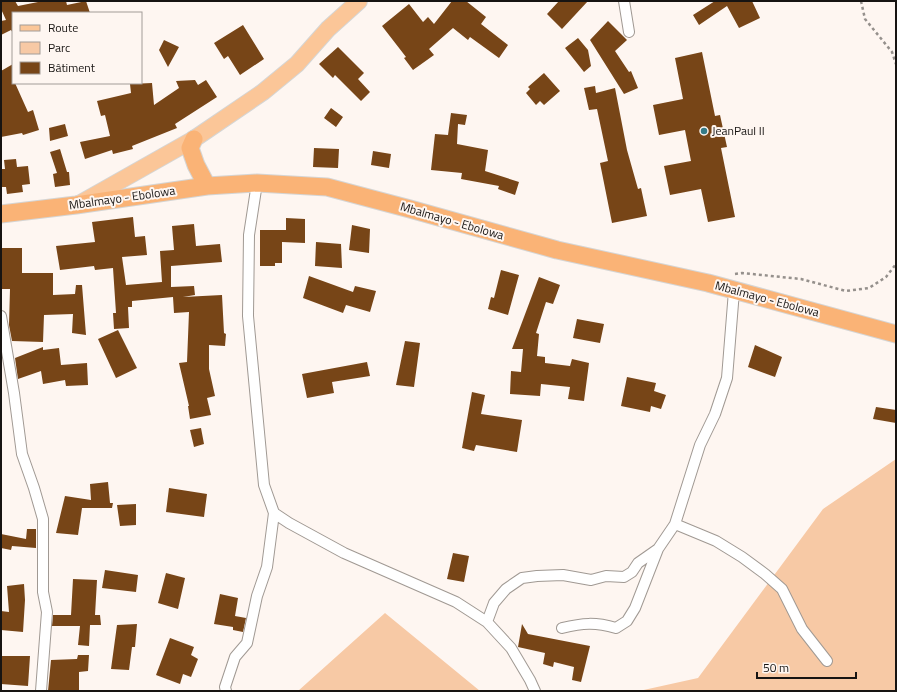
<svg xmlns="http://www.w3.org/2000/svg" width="897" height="692" font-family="'Titillium Web',sans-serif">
<rect width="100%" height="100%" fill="#fef6f1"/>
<path fill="#f7c9a5" d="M896,459v232h-257l59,-13 125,-169z
M385,613l95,78h-182z"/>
<path fill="#774517" d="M1,1h14l3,5 25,-5h23l1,4 19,-4 4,12h-77v20l-2,-3 -10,5v-14l5,-1 -5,-11z
M452,1h14l20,16 -5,7 27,21 -9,13 -29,-21 -2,3 -15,-12 -24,21 5,6 -21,15 -9,-12 2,-1 -24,-31 27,-22 14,18 5,-5 6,7z
M559,1h29l-26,28 -15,-15z
M715,1h37l8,17 -21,10 -12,-22 -28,19 -6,-10z
M608,21l19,19 -12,11 14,21 2,-1 7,17 -14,6 -34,-54z
M243,25l21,34 -24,16 -12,-19 -4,3 -10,-16z
M578,38l10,12 3,16 -7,6 -19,-24z
M164,40l15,7 -11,20 -9,-17z
M338,47l26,26 -6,6 12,13 -9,9 -26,-26 -2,3 -14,-14z
M702,52l13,64 5,-1 7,32 -6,1 14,69 -27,5 -7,-33 -31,6 -6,-29 27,-5 -6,-31 -26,5 -6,-30 30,-6 -8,-41z
M13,64v19h2l13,29 5,-2 6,20 -16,5 -1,-2 -21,4v-66z
M544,73l16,18 -16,14 -4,-4 -4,4 -10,-12 4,-4 -2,-2z
M195,80l3,5 8,-5 11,17 -42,27 2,4 -45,18 1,3 -20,5 -1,-4 -27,9 -5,-17 30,-6 -5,-21 -4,1 -4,-15 34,-8 -1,-9 22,-1 2,22 25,-17 -3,-7z
M595,86l1,7 19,-5 12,62 11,39 3,-1 6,28 -35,7 -12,-60 8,-2 -11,-52 -8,1 -5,-22z
M331,108l12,9 -7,10 -12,-9z
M451,113l16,2 -2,10 -7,-1 -1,20 31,6 -3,21 34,11 -4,13 -17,-6 1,-3 -38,-7 1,-6 -31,-3 4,-36 13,1z
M65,124l3,12 -18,5 -1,-13z
M314,148l25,1 -1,19 -25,-1z
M60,149l7,23h2l1,13 -15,2 -2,-13 4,-1 -7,-21z
M373,151l18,3 -2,14 -18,-3z
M16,159l1,8 11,-1 2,18 -8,1 1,7 -16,2 -1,-7h-5v-18h4l-1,-9z
M133,217l2,20 10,-1 2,19 -25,2 4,28 36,-3 -2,-31 14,-1 -2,-24 22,-2 2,22 24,-2 2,18 -51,4v21l23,-1 1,9 -12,2 39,-2 2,38 2,1 -1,12 -16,-1v24l6,27 -8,2 4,17 -21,4 -2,-13h1l-10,-43 8,-1 2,-50 -15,1 -1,-16 -41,4v6h-4l1,21 -15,1 -1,-16h3l-3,-45 -18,2 -1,-4 -34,4 -4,-24 39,-4 -3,-20z
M286,218l19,1v24l-23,-1v21h-7v3h-15v-36h26z
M352,225l18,4 -1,24 -20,-3z
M316,242l25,2 1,24 -27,-2z
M1,248h21v25h31v22l22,-1 1,-9h6l4,50 -14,-2 1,-19 -29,1 -1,27 -31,-1 -3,-16 1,-36h-9z
M501,270l18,5 -11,40 -20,-6 3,-12 3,1z
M309,276l44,16 2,-6 21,5 -6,21 -24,-7 -3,8 -40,-15z
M539,277l21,8 -7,19 -7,-2 -10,31 3,1 -2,22 8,1v6l25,3 2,-7 17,4 -5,38 -16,-2 2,-12 -29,-3 -1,12 -30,-2 1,-23 10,1 2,-23h-11z
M577,319l27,5 -4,19 -27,-5z
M118,330l19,38 -21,10 -18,-39z
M405,341l15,2 -6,44 -18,-2z
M755,345l27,12 -7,20 -27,-10z
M43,347v3l16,-2 2,17 26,-2 1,22 -22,1 -1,-6 -22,4 -2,-13 -23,8 -3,-21z
M367,362l3,14 -38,6 2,11 -27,5 -5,-24z
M627,377l29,6 -2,8 12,4 -5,14 -10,-3 -1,6 -29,-6z
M472,392l13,3 -4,19 41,6 -5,32 -41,-7 -2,6 -12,-3z
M876,407l20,3v13l-23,-4z
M201,428l3,16 -10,3 -4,-17z
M108,482l2,21h3l-1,5h-30l-4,27 -22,-2 9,-37 26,4 -1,-16z
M169,488l38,6 -3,23 -38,-5z
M136,504v21l-16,1 -3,-21z
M27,529h9v19l-24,-2 -1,4 -10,-2v-14l25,5z
M453,553l16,3 -5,26 -17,-3z
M105,570l33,5 -2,17 -34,-4z
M166,573l19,5 -7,31 -20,-6z
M73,579l24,1 -2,35h5l1,10h-11l-1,21 -11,-1 2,-19h-28l1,-11h18z
M24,584l1,16 -2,32 -22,-2v-19l8,1 -2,-26z
M220,594l18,4 -3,18 11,2 -3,14 -10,-2v-3l-19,-3z
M137,624l-2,23h-3l-3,23 -18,-1 6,-44z
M522,624l6,10 62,12 -9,36 -9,-2 2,-13 -20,-5 -1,5 -10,-3 2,-11 -27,-6z
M170,638l24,9 -3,8 7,4 -7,18 -8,-3 -3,10 -24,-9z
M78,655h11l-1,16 -9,1v19h-31l3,-31 26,-1z
M1,656h29l-2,30 -27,-2z"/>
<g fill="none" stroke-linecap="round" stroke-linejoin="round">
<g stroke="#a09993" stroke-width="12">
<path id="minor" d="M624,1l5,31
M257,183l-8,52 -1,81 16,169 10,28 15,10 55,30 112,49 31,20 24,26 19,32 5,11
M1,316l13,77 8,61 12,34 9,31v73l4,20 -6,79
M675,524l41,17 26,16 23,17 17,15 20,40 25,32
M487,622l7,-19 12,-14 16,-11 15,-2 26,-1 28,5 15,-4 18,1 8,-5 6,-9 20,-14 17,-25 25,-79 15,-31 12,-36 7,-87
M562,628c21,-5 33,-6 54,0l11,-7 8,-13 23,-59
M226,691l-1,-4 10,-30 12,-14 10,-47 10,-29 7,-54"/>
</g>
<g stroke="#d5d5d4" stroke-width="18">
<path id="primary" d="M79,204l115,-65 69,-47 34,-28 31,-35 31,-28"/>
</g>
<g stroke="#d5d5d4" stroke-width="19">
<path id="trunk" d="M194,139l-4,9 6,17 11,21
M1,214l75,-9 131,-19 50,-3 70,4 83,22 147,41 151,33 188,51"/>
</g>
<path stroke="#95908c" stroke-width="2.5" stroke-dasharray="3 3" stroke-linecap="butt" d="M861,1l4,18 27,33 4,12
M735,274l7,-1 59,6 45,12 23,-3 17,-11 10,-13"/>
<use href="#minor" stroke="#fff" stroke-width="10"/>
<use href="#primary" stroke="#fbc698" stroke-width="16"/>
<use href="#trunk" stroke="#fab376" stroke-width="17"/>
</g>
<circle fill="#347a86" stroke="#fef6f1" stroke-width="1.5" cx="704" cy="131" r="4"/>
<g text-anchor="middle" stroke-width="4" stroke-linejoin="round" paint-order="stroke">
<g font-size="12" fill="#171412" stroke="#fef6f1" text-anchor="start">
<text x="712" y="135">JeanPaul II</text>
</g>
<g font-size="12" fill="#171412" stroke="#fef6f1">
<text transform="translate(122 198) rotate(-8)" y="4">Mbalmayo - Ebolowa</text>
<text transform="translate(452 221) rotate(16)" y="4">Mbalmayo - Ebolowa</text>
<text transform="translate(767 299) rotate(15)" y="4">Mbalmayo - Ebolowa</text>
</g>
</g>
<rect width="897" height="692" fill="none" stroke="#171412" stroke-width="4"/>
<rect x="12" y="12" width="130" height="72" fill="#fef6f1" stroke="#a29c98"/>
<rect x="20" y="25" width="20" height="6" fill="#fbc698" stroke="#a29c98"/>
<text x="48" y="32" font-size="12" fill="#171412">Route</text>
<rect x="20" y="42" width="20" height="12" fill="#f7c9a5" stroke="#a29c98"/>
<text x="48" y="52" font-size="12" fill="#171412">Parc</text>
<rect x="20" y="62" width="20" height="12" fill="#774517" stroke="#a29c98"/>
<text x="48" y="72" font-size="12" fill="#171412">Bâtiment</text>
<path d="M757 672v6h99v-6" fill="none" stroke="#171412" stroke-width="2"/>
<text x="763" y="672" font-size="12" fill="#171412" stroke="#fef6f1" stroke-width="3" paint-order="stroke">50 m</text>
</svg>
